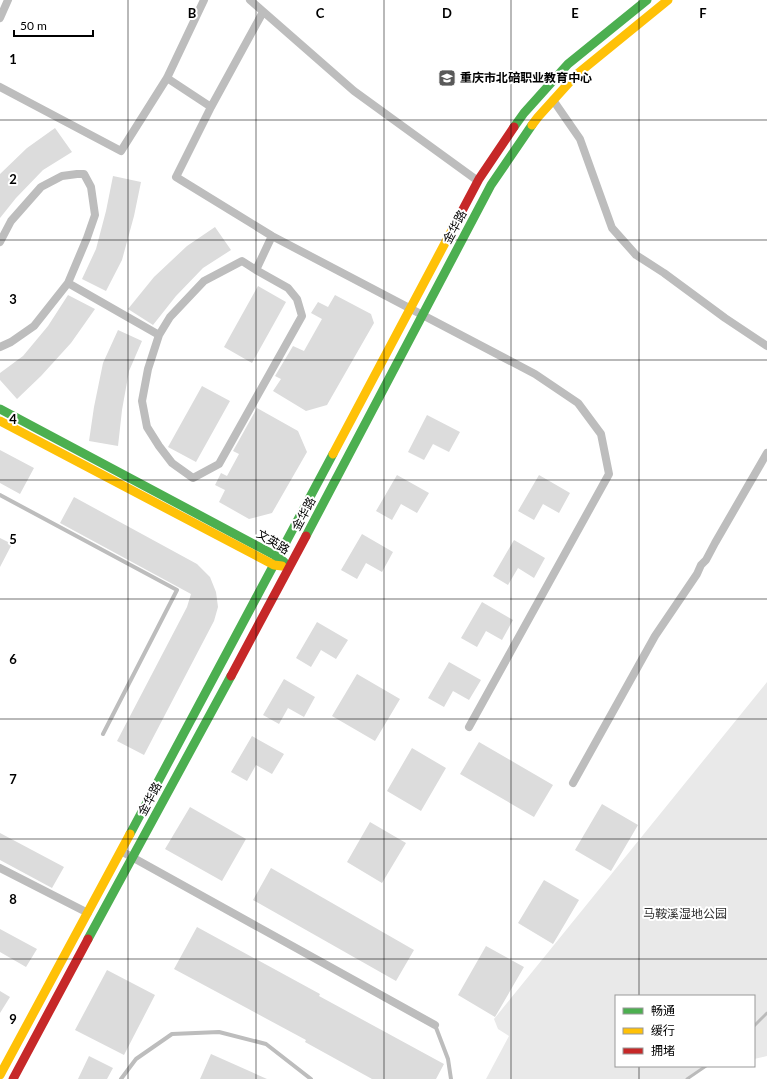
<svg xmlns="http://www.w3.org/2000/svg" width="767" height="1079" font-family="Lato,'Noto Sans SC',sans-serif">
<rect width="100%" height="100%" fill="#fff"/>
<path fill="#e9e9e9" d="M767,682v374l-13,3v-63h-138v70h90l-19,13h-201l23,-43 -11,-7 -4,-10z"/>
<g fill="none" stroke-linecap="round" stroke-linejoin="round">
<path stroke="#bbb" stroke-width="3" d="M754,1026l13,-13
M687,1079l19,-13"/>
</g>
<path fill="#dcdcdc" d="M55,128l17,24 -29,18 -27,28 -16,20v-44l27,-26z
M113,176l28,6 -7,34 -12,44 -16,31 -24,-12 14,-30 10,-38z
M215,227l16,23 -28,18 -27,28 -23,29 -25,-16 26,-32 33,-31z
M258,286l28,16 -34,61 -28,-16z
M68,295l27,14 -24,34 -30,33 -24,23 -17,-19v-7l23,-17 25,-30z
M335,295l36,19 3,9 -47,82 -21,6 -33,-20 8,-12 -6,-3 18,-30 11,5 18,-32 -11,-6 7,-11 10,5z
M118,330l24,11 -13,30 -7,39 -4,36 -29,-5 5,-34 9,-44z
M202,386l28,15 -34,61 -28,-15z
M257,408l41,23 9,21 -35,61 -23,6 -30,-17 6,-12 -10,-5 6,-12 6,3 12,-22 -6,-3z
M427,415l33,17 -11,20 -16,-8 -9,16 -16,-8z
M0,450l34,18 -14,26 -20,-11z
M397,475l32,18 -12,20 -16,-9 -9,16 -16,-9z
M539,475l31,18 -11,20 -16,-9 -9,16 -16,-9z
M74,497l123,67 13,13 6,15 2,15 -4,14 -70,134 -27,-14 70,-134 4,-13 -131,-71z
M362,534l31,18 -11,20 -16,-9 -9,16 -16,-9z
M0,538l12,6 -12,23z
M514,540l31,18 -11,20 -16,-10 -10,17 -15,-9z
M482,602l31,18 -11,20 -16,-9 -9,16 -16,-9z
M317,622l31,18 -12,19 -15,-9 -10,17 -15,-9z
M449,662l32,18 -12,20 -16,-9 -9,16 -16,-9z
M357,674l43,25 -25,42 -43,-25z
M284,679l31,18 -11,20 -16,-9 -9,16 -16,-9z
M252,736l32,18 -12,20 -16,-9 -9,16 -16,-9z
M479,742l74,43 -19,32 -74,-43z
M412,748l34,20 -25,43 -34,-20z
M602,804l36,21 -27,46 -36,-21z
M190,807l56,32 -24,42 -57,-32z
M370,822l36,21 -24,40 -35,-21z
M0,833l64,34 -12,21 -52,-28z
M271,868l143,82 -18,31 -143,-81z
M544,880l35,20 -26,44 -35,-21z
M197,927l123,67 -1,2 125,68 -8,15h-64l-67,-37 1,-2 -132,-71z
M0,929l37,20 -11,18 -26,-15z
M486,946l38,21 -29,50 -37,-22z
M107,970l48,25 -31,60 -49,-25z
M0,991l10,6 -10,16z
M211,1054l56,25h-67z
M89,1056l24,12 -6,11h-29z"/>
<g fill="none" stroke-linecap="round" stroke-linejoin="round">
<path stroke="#bdbdbd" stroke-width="4" d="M0,495l177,95 -74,144
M435,1025l13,34 3,20
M121,1079l15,-20 36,-25 47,-2 47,12 45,35"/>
<path stroke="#bdbdbd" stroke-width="8" d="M250,0l104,91 124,90
M263,12l-52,95 -35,70 96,59 263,138 43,29 23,31 8,40 -140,253
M0,18l8,-18
M167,78l44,29
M0,87l121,64 46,-73 37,-78
M553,100l27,39 32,89 24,27 28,18 61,45 42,28
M0,242l11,-21 30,-34 21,-11 15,-2h7l7,13 4,28 -8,23 -19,45 -34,43 -23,16 -11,5
M256,270l32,18 9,11 5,17 -83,148 -26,14 -21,-15 -13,-17 -12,-19 -5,-26 6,-32 11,-34 11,-18 34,-36 38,-20 14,9 16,-34
M68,283l91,52
M573,783l82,-147 42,-62 4,-9 5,-5 9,-17 52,-90
M121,851l314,174
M0,868l88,45"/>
<path stroke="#4caf50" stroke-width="9" d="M514,127l10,-14 44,-49 79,-64
M0,409l278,148 6,5
M306,536l185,-351 41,-60
M130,834l203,-380
M88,939l143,-263"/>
<path stroke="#ffc107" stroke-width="9" d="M532,125l6,-8 38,-42 92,-75
M0,421l274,144 8,1
M333,454l128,-241
M0,1075l130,-241"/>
<path stroke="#c62828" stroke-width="9" d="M461,213l18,-34 35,-52
M231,676l75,-140
M13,1079l75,-140"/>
</g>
<path fill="none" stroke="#000" stroke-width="1" stroke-opacity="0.55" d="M128,0v1079M256,0v1079M384,0v1079M511,0v1079M639,0v996M0,120h767M0,240h767M0,360h767M0,480h767M0,599h767M0,719h767M0,839h767M0,959h767M639,1066v13"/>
<defs>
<g id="university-square" transform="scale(0.9)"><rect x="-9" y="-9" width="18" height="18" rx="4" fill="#595959" stroke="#fff"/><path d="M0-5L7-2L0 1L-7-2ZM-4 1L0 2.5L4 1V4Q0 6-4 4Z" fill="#fff"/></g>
</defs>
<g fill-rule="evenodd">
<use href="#university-square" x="447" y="78"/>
</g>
<g text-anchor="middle" stroke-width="4" stroke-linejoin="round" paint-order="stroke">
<g font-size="12" font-weight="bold" fill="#000" stroke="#fff" text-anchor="start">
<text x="460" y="82">重庆市北碚职业教育中心</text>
</g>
<g font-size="12" fill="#000" stroke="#fff">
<text transform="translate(455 227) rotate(-62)" y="4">金华路</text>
<text transform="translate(304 514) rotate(-62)" y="4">金华路</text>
<text transform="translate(273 542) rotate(31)" y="4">文英路</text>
<text transform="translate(150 799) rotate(-62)" y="4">金华路</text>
</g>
<g font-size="12" fill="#2e2e2e" stroke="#fff">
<text x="685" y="918">马鞍溪湿地公园</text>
</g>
</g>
<g font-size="13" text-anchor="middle" font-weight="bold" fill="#000" stroke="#fff" stroke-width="4" stroke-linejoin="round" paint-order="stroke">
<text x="192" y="18">B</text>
<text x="320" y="18">C</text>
<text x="447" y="18">D</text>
<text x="575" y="18">E</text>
<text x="703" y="18">F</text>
<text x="13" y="64">1</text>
<text x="13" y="184">2</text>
<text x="13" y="304">3</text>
<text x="13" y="424">4</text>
<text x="13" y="544">5</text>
<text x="13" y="664">6</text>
<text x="13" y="784">7</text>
<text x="13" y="904">8</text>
<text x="13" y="1024">9</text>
</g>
<rect x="615" y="995" width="140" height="72" fill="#ffffff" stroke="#999999"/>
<rect x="623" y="1008" width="20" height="6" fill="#4caf50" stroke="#999999"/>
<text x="651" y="1015" font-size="12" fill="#000000">畅通</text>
<rect x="623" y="1028" width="20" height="6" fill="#ffc107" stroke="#999999"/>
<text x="651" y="1035" font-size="12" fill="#000000">缓行</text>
<rect x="623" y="1048" width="20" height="6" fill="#c62828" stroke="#999999"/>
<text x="651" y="1055" font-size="12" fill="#000000">拥堵</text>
<path d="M14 30v6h79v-6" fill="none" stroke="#000000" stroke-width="2"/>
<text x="20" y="30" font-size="12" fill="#000000" stroke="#ffffff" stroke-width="3" paint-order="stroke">50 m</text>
</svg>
